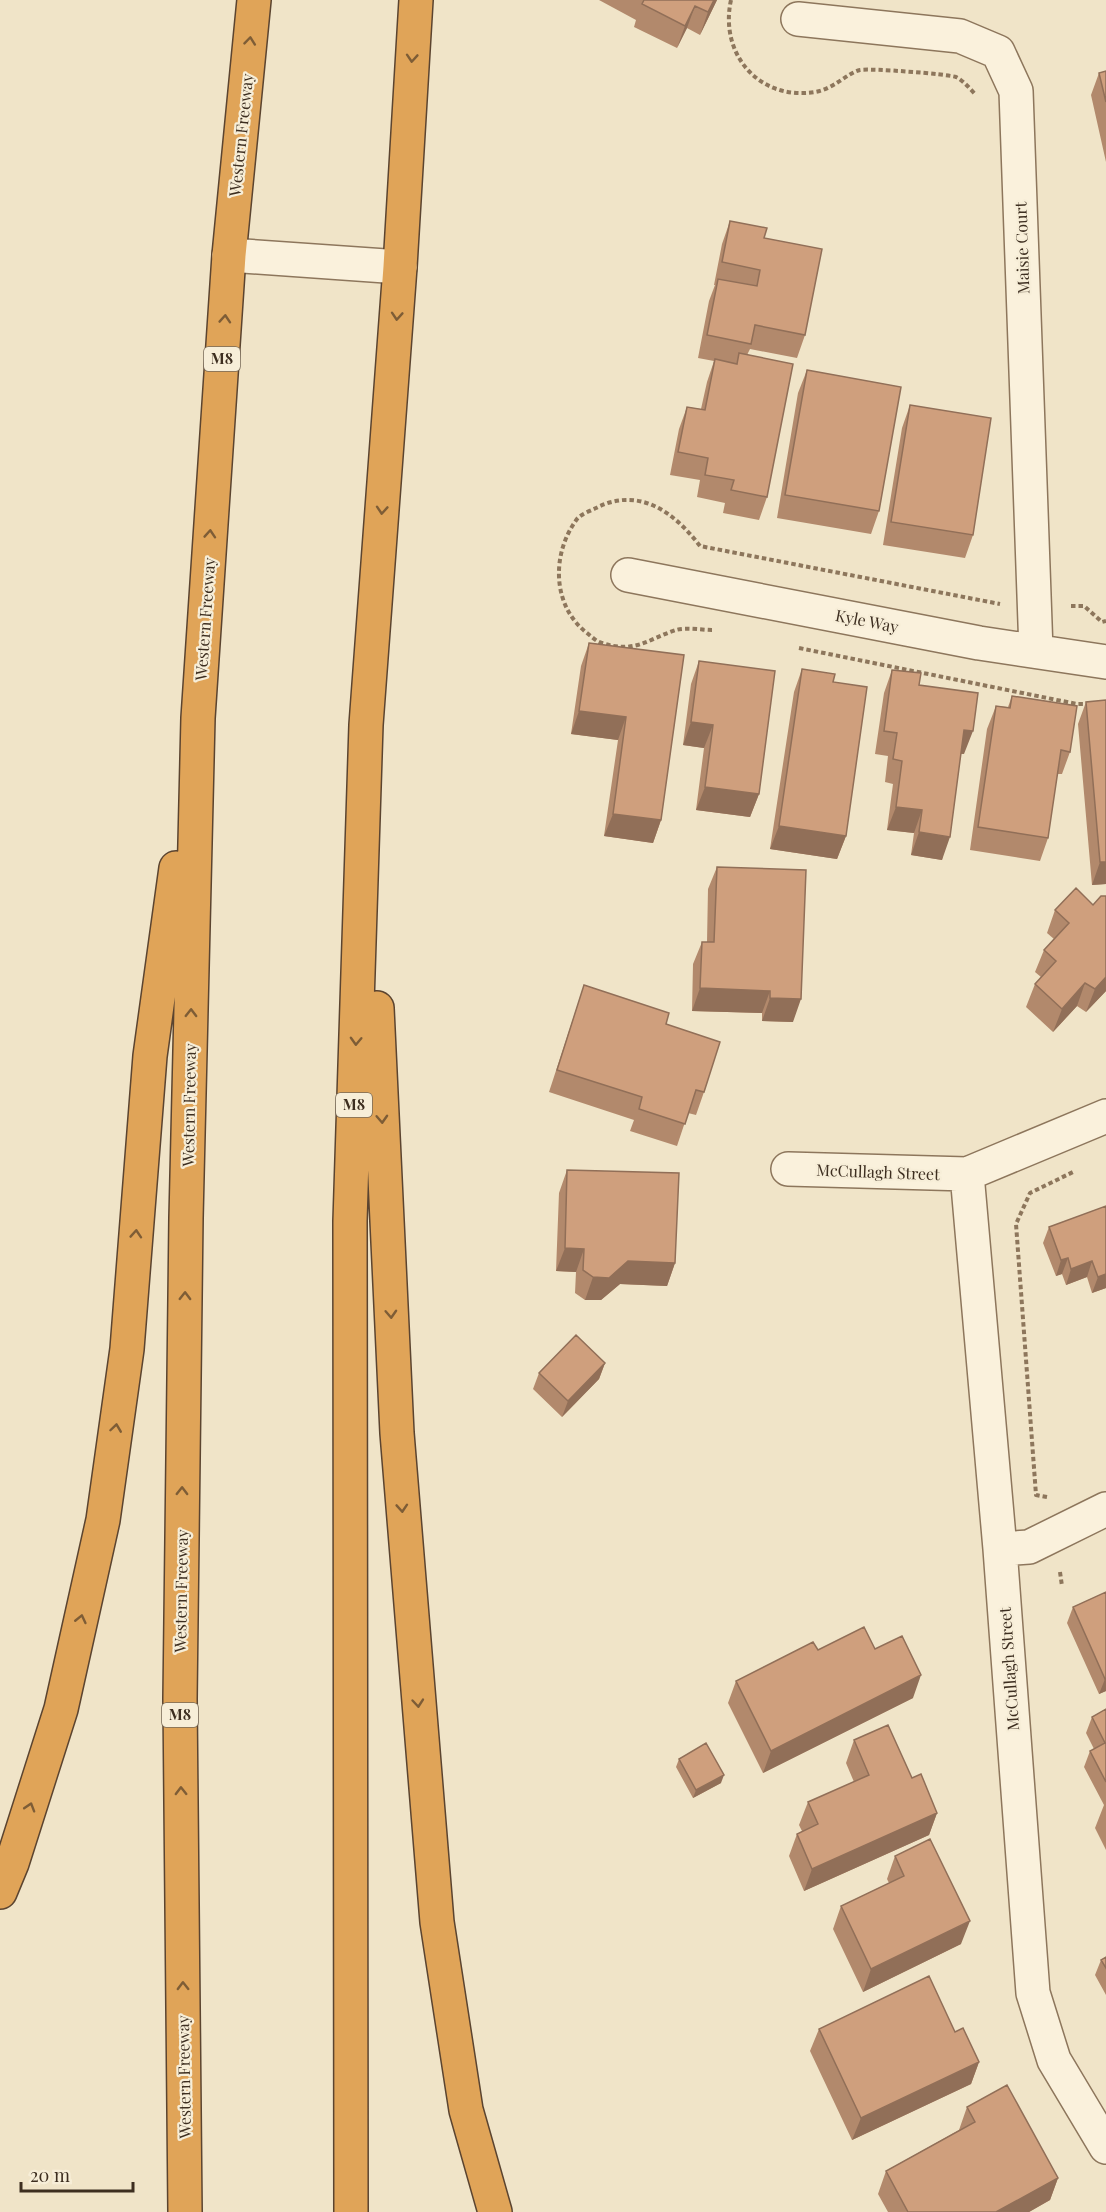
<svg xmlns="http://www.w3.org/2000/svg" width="1106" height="2212" font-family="'Playfair Display',serif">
<rect width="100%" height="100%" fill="#f0e4c8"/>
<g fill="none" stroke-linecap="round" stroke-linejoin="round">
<g stroke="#8d765c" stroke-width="36">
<path id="minor" d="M798,19l162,17 38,16 18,39 20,560
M229,255l171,12
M628,575l351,68 127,19
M788,1169l179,5 139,-58
M967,1174l33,375 33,444 21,67 52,87
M1000,1549l29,-2 77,-38"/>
</g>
<g stroke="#5b4430" stroke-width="36">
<path id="highway" d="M377,1008l20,425 40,489 29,188 29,102
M0,1892l12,-29 49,-154 42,-189 24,-171 23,-293 26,-188
M185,2212l-5,-513 6,-481 12,-500 31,-463 25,-255
M351,2212l-1,-991 16,-496 34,-458 16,-267"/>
</g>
<path stroke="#8d765c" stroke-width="4" stroke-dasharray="4.5 3" stroke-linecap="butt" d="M731,0c-12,54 28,101 84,92 19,-3 32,-19 45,-22 10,-2 87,4 96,7 7,3 15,13 20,18
M1071,606h13l18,16 4,-1
M712,630c-10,0 -26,-3 -36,0 -28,9 -41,24 -74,13 -5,-1 -10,-6 -15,-10 -35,-27 -36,-79 -10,-114 4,-5 13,-8 19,-11 43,-22 78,4 104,38l300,58
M799,648l278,56h12
M1047,1497l-11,-2 -20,-271 14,-31 43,-21
M1060,1572l2,14"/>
<use href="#minor" stroke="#faf1dc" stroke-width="33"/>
<use href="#highway" stroke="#e0a458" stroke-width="33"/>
</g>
<path fill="#b2896c" d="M599,0h118l-17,35 -13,-7 -10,20 -43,-21 2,-7z
M1106,71v91l-15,-67 8,-22z
M730,221l34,17 41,97 -8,23 -47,-9 -3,6 20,142 -8,23 -36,-7 2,-10 -28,-6 3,-17 -30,-5 9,-46 8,-22 14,2 6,-27 7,-21 -16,-3 11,-57 6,-16h-1l8,-41z
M807,370l72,141 -8,23 -94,-16 21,-125z
M910,405l63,130 -8,23 -82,-13 19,-117z
M589,643l95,12 -23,165 -8,23 -49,-7 14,-96 -47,-6 10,-68z
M699,661l60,133 -9,23 -54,-7 8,-62 -21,-3 8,-61z
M802,669l31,13 13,154 -9,23 -67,-10 24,-157z
M892,670l27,15 45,69h-3l-19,106 -31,-5 3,-22 -27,-3 6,-46 -8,-2 3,-26 -13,-2 9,-61z
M1012,696l58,56 -8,22h-5l-9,64 -8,23 -70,-11 17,-121 9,-23 12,1z
M1086,702l20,182 -14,1 -14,-161z
M717,867l76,155 -31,-1v-8l-70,-2 1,-47 9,-22h5l1,-53z
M1076,888l30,103 -20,21 -9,-6 -24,26 -27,-25 9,-23 6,-7 -6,-5 9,-22 10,-11 -7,-6 8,-23z
M584,985l82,39 38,68 -8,23 -8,-2 -11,33 -47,-15 4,-11 -85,-28z
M567,1170l108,93 -8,23 -47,-2 -19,16h-16l-10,-7 1,-21 -20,-1 3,-78z
M1106,1206v82l-14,5 -5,-16 -21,8 -4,-11 -6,2 -13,-33 6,-16z
M605,1363l-6,16 -37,38 -29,-28 6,-16z
M1106,1592v99l-7,3 -32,-71 6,-16z
M875,1649l38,49 -150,75 -35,-70 8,-22 82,-31z
M1106,1709v141l-11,-22 9,-23 -20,-38 6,-16 4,-2 -8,-16 6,-16z
M854,1740l58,38 25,35 -8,22 -125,56 -15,-35 8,-22 5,-3 -3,-6 9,-23 46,-20 -8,-19z
M679,1759l42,24 -28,15 -17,-31z
M895,1856l66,88 -98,48 -30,-63 8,-23 48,-23 -2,-4z
M1106,1957v38l-11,-20 6,-15z
M819,2029l136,3 24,30 -8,22 -119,56 -42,-89z
M967,2107l91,71 -8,22 -21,12h-141l-10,-18 8,-23 73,-41z"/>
<path fill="#916f58" d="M714,0h3l-17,35 8,-23z
M695,6l-8,22 -10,20 8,-22z
M579,711l47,6 -8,23 -47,-6z
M691,722l22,3 -9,23 -21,-3z
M964,730l9,1 -9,23 -8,-1z
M705,787l54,7 -9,23 -54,-7z
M896,807l26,3 -8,23 -27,-3z
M613,814l48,6 -8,23 -49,-7z
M779,826l67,10 -9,23 -67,-10z
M919,832l31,5 -8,23 -31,-5z
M1100,862h6v22l-14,1z
M1106,977v14l-20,21 9,-23z
M1085,983l-8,23 -24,26 9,-23z
M700,988l70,3 -8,22 -70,-2z
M770,998l31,1 -8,23 -31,-1z
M565,1248l19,1 -8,23 -20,-1z
M1068,1258l-6,16 -6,2 5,-16z
M628,1261l47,2 -8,23 -47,-2 -19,16h-16l8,-23z
M1092,1261l-5,16 -21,8 5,-16z
M1106,1274v14l-14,5 6,-16z
M605,1363l-6,16 -37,38 6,-16z
M921,1675l-8,23 -150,75 8,-22z
M1106,1678v13l-7,3 6,-15z
M724,1775l-3,8 -28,15 3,-8z
M937,1813l-8,22 -125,56 8,-22z
M970,1921l-9,23 -98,48 8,-23z
M979,2062l-8,22 -119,56 9,-22z
M1058,2178l-8,22 -21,12h-33z"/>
<path fill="#cf9f7d" stroke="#916f58" stroke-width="1.5" d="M644,0h70l-6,12 -13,-6 -10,20 -43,-22z
M1106,71v31l-7,-29z
M730,221l37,7 -3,10 58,11 -17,86 -50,-10 -4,19 -44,-9 11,-56 39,7 3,-16 -38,-8z
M739,353l54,11 -26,133 -36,-7 3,-10 -29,-5 3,-17 -30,-6 9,-45 18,3 10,-51 22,5z
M807,370l94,17 -22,124 -94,-16z
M910,405l81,13 -18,117 -82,-13z
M589,643l95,12 -23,165 -48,-6 13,-97 -47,-6z
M699,661l76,10 -16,123 -54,-7 8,-62 -22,-3z
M802,669l33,5 -2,8 34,5 -21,149 -67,-10z
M892,670l29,3 -2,12 59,8 -5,38 -9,-1 -14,107 -31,-5 3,-22 -26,-3 6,-46 -9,-2 4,-26 -13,-2z
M1012,696l65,10 -7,46 -9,-2 -13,88 -70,-11 18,-121 14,2z
M1106,700v162h-6l-14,-160z
M717,867l89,3 -5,129 -31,-1v-7l-70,-3 2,-46h12z
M1076,888l17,17 8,-9h5v81l-11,12 -10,-6 -23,26 -27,-25 21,-23 -12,-11 25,-27 -14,-13z
M584,985l85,28 -3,11 54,18 -16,50 -8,-2 -11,34 -46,-15 3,-12 -85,-27z
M567,1170l112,3 -4,90 -47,-2 -19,17 -16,-1 -10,-7 1,-21 -19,-1z
M1106,1206v68l-8,3 -6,-16 -21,8 -3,-11 -7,2 -12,-33z
M576,1335l29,28 -37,38 -29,-28z
M1106,1592v86l-1,1 -32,-72z
M864,1627l11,22 27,-13 19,39 -150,76 -35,-70 77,-39 5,8z
M1106,1709v73l-16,-31 15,-8 -13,-26z
M888,1725l24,53 9,-4 16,39 -125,56 -15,-35 21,-10 -10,-22 61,-27 -15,-35z
M706,1743l18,32 -28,15 -17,-31z
M930,1839l40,82 -99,48 -30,-63 63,-30 -9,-20z
M1106,1957v11l-5,-8z
M929,1976l26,56 8,-4 16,34 -118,56 -42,-89z
M1007,2085l51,93 -62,34h-88l-22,-41 89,-49 -8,-15z"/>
<defs><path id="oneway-chevron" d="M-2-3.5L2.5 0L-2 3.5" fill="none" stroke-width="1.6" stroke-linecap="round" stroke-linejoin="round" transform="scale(1.5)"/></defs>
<g stroke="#7e5d36">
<use href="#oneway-chevron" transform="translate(250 41) rotate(-84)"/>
<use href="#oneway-chevron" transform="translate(412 58) rotate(94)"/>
<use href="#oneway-chevron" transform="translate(397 316) rotate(94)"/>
<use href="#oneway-chevron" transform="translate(225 319) rotate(-86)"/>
<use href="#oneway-chevron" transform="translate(382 510) rotate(94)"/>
<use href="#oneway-chevron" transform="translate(210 534) rotate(-86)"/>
<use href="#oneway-chevron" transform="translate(191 1013) rotate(-89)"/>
<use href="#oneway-chevron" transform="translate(356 1041) rotate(92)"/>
<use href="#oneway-chevron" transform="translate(382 1119) rotate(87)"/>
<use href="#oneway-chevron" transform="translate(136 1234) rotate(-86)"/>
<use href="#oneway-chevron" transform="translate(185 1296) rotate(-89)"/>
<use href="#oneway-chevron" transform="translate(391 1314) rotate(87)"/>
<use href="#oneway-chevron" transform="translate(116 1428) rotate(-82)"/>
<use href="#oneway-chevron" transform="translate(182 1491) rotate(-89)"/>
<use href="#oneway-chevron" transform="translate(402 1508) rotate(86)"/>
<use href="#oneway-chevron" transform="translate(81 1619) rotate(-77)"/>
<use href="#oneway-chevron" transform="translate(418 1703) rotate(85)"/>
<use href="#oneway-chevron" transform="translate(181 1791) rotate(-91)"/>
<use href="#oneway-chevron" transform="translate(30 1807) rotate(-73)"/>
<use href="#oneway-chevron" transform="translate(183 1986) rotate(-91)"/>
</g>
<g text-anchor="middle" stroke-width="4.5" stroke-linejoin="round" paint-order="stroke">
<g fill="#f7eed8" stroke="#756857" stroke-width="1.5">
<rect x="204" y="347" width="36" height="24" rx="4.5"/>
<rect x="336" y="1093" width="36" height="24" rx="4.5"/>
<rect x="162" y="1703" width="36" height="24" rx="4.5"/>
</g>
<g font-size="15" font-weight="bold" fill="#3d2e20">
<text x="222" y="364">M8</text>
<text x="354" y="1110">M8</text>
<text x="180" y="1720">M8</text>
</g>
<g font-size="16" fill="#3d2e20" stroke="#f7eed8">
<text transform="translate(241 135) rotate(-84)" y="6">Western Freeway</text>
<text transform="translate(1022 248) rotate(-92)" y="6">Maisie Court</text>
<text transform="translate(205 619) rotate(-86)" y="6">Western Freeway</text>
<text transform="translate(867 621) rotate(11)" y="6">Kyle Way</text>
<text transform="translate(189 1105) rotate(-89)" y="6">Western Freeway</text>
<text transform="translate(878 1172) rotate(2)" y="6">McCullagh Street</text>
<text transform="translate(181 1591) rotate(-89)" y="6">Western Freeway</text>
<text transform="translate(1009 1669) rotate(-94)" y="6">McCullagh Street</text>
<text transform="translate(184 2077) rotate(-91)" y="6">Western Freeway</text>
</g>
</g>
<path d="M21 2182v9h112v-9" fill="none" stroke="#3d2e20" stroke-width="3"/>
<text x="30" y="2182" font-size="18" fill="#3d2e20" stroke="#f7eed8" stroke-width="4.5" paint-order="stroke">20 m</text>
</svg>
